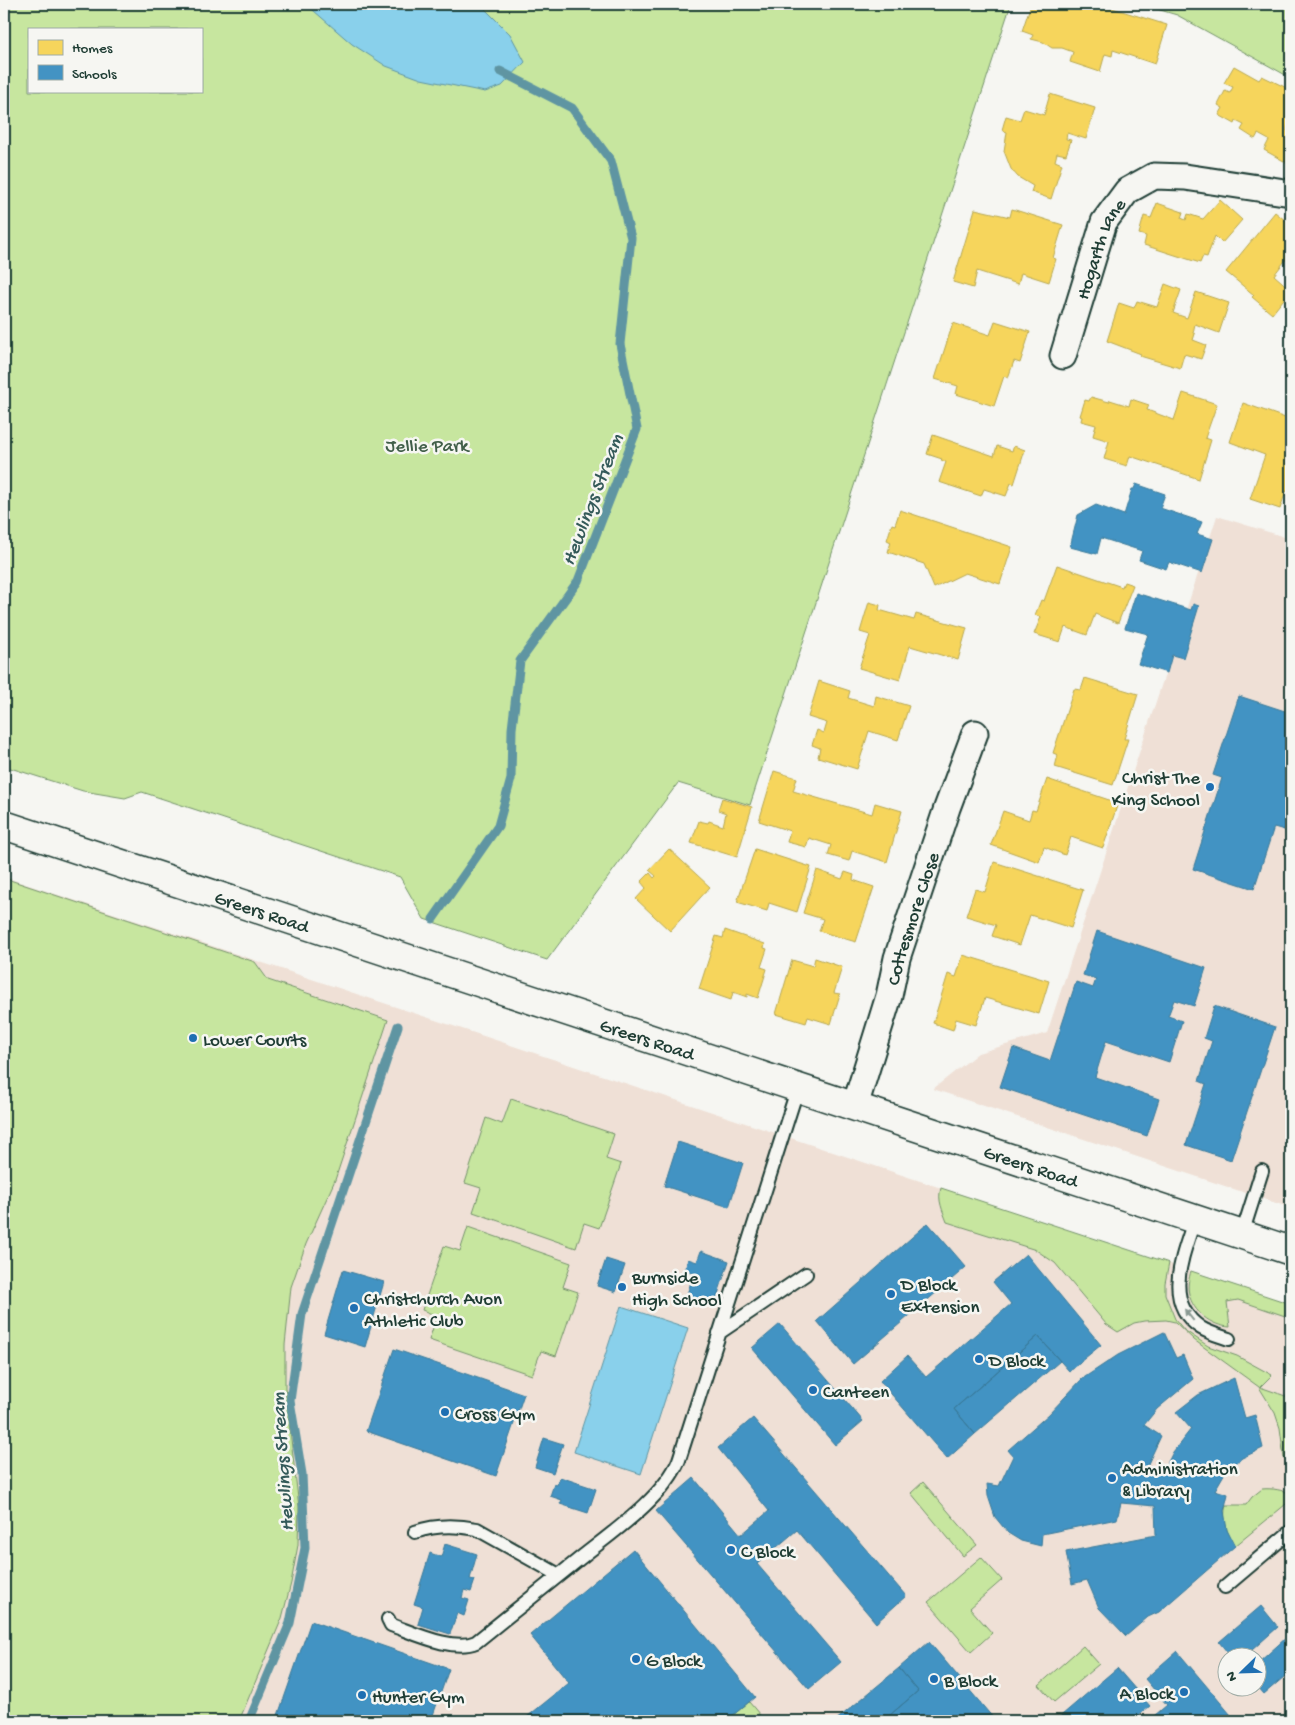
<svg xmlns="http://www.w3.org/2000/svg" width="1295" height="1725" font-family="'Gochi Hand',sans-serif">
<rect width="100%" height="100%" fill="#f6f6f2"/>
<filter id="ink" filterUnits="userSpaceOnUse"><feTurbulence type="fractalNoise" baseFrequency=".02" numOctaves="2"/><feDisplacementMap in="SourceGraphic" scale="10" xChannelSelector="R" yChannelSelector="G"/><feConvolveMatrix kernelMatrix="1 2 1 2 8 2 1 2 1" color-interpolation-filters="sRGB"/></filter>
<g filter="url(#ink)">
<path fill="#efe0d6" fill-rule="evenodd" d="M1217,516l74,23v669l-358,-119 45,-36 69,-20z
M4,877l1287,427v417h-1287zM1228,1658h30v30h-30z"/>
<path fill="#c7e69f" stroke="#73926a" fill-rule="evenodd" d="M4,4h1007l-261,801 -72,-22 -131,177 -123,-41 -24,-42 -258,-85 -17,6 -42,-7 -79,-25zM29,29h172v62h-172z
M1140,4h151v74l-114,-63z
M4,878l251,84 13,18 120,40 -53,160 -29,64 -15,43 -6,58v43l14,119 -1,38 -7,38 -9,35 -43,103h-235z
M511,1099l103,35 -8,25 15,5 -22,64 -15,-5 -8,25 -103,-36 8,-24 -16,-5 21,-65 16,6z
M941,1188l228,75 -4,20v11l10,25 9,11 24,16 29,10 35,19 -12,12 31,11v64l-7,-4 -4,-30 -5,-15 -16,-26 -65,-47 -19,-18 -9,-2 -22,1 -10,2 -16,9 -12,-8 -51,-61 -19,-13 -89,-28c-4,-11 -10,-22 -6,-34z
M468,1227l103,36 -8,24 15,5 -22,64 -15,-5 -9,24 -103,-35 8,-24 -15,-6 22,-64 16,5z
M1191,1271l100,33v14l-53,-18 -11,2 3,25c-19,-1 -37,-15 -41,-33 -2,-8 0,-16 2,-23z
M923,1482l54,63 -14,11 -52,-63z
M1262,1489c11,-1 20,1 29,5v6l-56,46c-8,-11 -13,-27 -9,-41h20l6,-8z
M981,1557l21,23 -32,28 22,25 -21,19 -43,-50z
M1083,1646l16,18 -45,38 -15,-17z
M749,1702l16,19h-39z"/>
<path fill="#89d0eb" stroke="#5f95a2" d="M306,4h174l30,30 15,28 -23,24 -17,6 -64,-13 -35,-13 -34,-22z
M621,1306l67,22 -47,146 -67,-22z"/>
<path fill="#f6d55c" stroke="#b6a750" d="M1031,4h68l68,21 -12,39 -42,-14 -1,6 -7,-2 -5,18 -30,-10 3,-10 -11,-4h-10l-9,-6 -12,-3 2,-4 -11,-4z
M1234,66l25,14 3,-4 29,14v29l-5,11 5,3v32l-27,-15 5,-10 -11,-6 -3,5 -14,-9 3,-5 -8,-4 -1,3 -16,-9 4,-7 -5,-3 7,-14 5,2 3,-6 -9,-4z
M1050,94l45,14 -9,31 -19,-6 -1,6 5,1 -5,15 -9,-2 -2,8 7,3 -11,35 -20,-7 2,-6 -15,-9 -7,-8 -7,-18 3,-19 -5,-2 4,-14 14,4 4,-11 20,6z
M1220,200l22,20 -20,23 -7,-7 -8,21 -4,-1 -3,7 -56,-18 2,-9 -7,-2 5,-18 7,2 6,-15 26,9 -2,6 5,2 2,-6 15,5z
M975,209l35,8 2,-8 51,16 -10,33 3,1 -7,23 -28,-9 -3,11 -41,-13 -4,17 -20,-6z
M1275,212l16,13v28l-17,22 17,15 -19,24 -20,-17 2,-2 -28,-23z
M1165,284l16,6 -8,23 14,5 9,-26 33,11 -10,30 -24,-9 -2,9 2,1 -2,6 13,5 -5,14 -17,-5 -4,14 -40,-12 1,-2 -34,-13 12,-38 15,5 3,-7 20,6z
M995,321l35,11 -10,31 -6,-2 -6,17 -4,-2 -10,30 -38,-12 2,-8 -23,-7 18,-56 37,12z
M1183,393l34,11 -12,34 6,2 -12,39 -69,-23 -3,10 -23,-7 5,-18 -16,-5 3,-11 -15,-4 1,-4 -2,-1 5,-16 4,1 2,-4 18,5 1,-2 19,6 2,-7 18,6 -2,5 27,10z
M1243,403l48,17v73l-5,-2 -6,18 -30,-10 15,-44 -35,-13z
M933,435l61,21 3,-10 15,5 2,-5 11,4 -11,34 -3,-1 -5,13 -22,-7 -3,7 -42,-14 7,-20 -5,-2 1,-1 -15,-5z
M900,510l112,37 -12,37 -35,-11 -31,15 -10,-24 -36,-12 3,-10 -4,-2 5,-16 3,1z
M1057,565l65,22 2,-5 9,3 -15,38 -23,-9 -8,21 -22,-8 -5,15 -26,-8 7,-17 -6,-2 6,-15 3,1z
M869,602l11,3 -1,5 35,10 2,-6 51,14 -9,32 -48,-14 -10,34 -41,-12 11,-33 -10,-3z
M1085,678l53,16 -14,45h4l-15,46 -58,-18 3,-12 -5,-2 21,-64 7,1z
M819,681l31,10 -2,7 26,8 2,-10 33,10 -11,34 -29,-9 -12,38 -39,-12 2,-9 -8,-3 5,-15 7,3 3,-10 -19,-6z
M774,771l23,7 -4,13 79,23 3,-11 27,8 -15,51 -35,-11 -3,10 -21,-6 3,-10 -22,-7 -3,9 -19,-5 3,-11 -31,-10z
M1047,779l71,24 -15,45 -32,-11 -6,18 -21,-8 -5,15 -48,-17 12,-34 26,9 3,-10 4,1z
M722,798l30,9 -15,50 -46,-14 8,-22 9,2 1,-2 14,5 3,-13 -8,-3z
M669,849l41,38 -40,44 -34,-32 10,-11 -5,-6 9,-9 4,5 2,-2 -7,-6z
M755,849l56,18 -14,45 -28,-9 -2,8 -30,-9z
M994,862l89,28 -12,38 -41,-13 -10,30 -28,-9 4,-11 -30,-9 9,-27 10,3z
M817,870l25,9 3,-7 9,3 -1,5 21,7 -18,55 -37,-11 4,-12 -20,-6z
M725,930l40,14 -1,4 3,1 -6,18 6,2 -9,29 -11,-4v3l-14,-5 -2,8 -32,-11 17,-53 7,2z
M963,955l86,26 -10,33 -54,-16 -9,27 -20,-6 -3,11 -20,-7 15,-49 8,3z
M815,958l27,9 -8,26 6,1 -9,30 -23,-7 -2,6 -30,-9 16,-54 21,6z"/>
<path fill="#4393c3" stroke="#387998" d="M1136,484l29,10 -5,14 42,14 -5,12 16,5 -11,34 -33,-11 -3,7 -27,-9 3,-9 -41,-13 -4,16 -27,-7 8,-32 18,-10 28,10 8,-26h2z
M1136,593l55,17 2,-6 6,2 -16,52 -11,-3 -5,18 -29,-9 10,-30 -23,-6z
M1239,696l52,17v119l-17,-5 -20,62 -61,-20 29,-91 -9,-3z
M1097,931l109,37 -12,38 -20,-6 -6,16 14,5 -13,41 -63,-21 -11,36 64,22 -12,37 -147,-49 13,-39 37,13 26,-79 17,6 3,-9 -13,-4z
M1214,1006l61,21 -44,133 -45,-15 20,-61 -7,-3 13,-40 -8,-3z
M678,1142l65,21 -14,44 -65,-21z
M928,1223l38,44 -113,97 -36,-43z
M701,1251l28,10 -14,42 -16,-5 -2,6 -12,-4 9,-27 -9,-3 3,-11 9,3z
M1026,1254l75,91 -32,26 -31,-35 -84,73 21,25 -28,25 -67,-78 27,-25 19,21 85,-73 -18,-22z
M606,1259l19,6 -9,27 -19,-6z
M343,1270l41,12 -19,65 -41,-13z
M780,1324l83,97 -28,24 -83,-97z
M1164,1332l12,26 7,-3 10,24 -36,30 -13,16 17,11 -15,32 17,4 10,-20 18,-23 -15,-17 22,-17 36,-17 11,40 10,-3 8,33 -21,10 -16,13 -11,19 13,4 -4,17 3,19 8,16 -76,66 -11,5 -22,19 -27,-28 -12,-28 -15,4 -6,-32 90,-17 -1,-29 -34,-3 -4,16 -75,15 -1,12 -20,-5 -13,-8 -13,-16 -7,-21 -1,-12 12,2 14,-30 -5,-6 41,-36 33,-35 36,-24z
M1038,1336l22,25 -85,73 -21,-25z
M394,1349l130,45 -28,82 -130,-45z
M753,1418l153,178 -30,27 -79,-93 -40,34 84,98 -32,27 -153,-178 38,-33 47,57 28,-24 -51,-63z
M544,1438l19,6 -10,29 -18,-6z
M560,1477l36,12 -8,24 -28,-9 2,-4 -12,-4 4,-12 3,1z
M445,1544l32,10 -7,25 5,1 -4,12 -7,-2 -2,8 7,2 -5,16 -7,-3 -7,21 -32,-10 5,-17 -9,-3 16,-51 11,4z
M633,1549l122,148 -29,24h-204l47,-38 -39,-48z
M1261,1606l17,21 -35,31h-11l-13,-16z
M311,1621l138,48 -18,52h-155z
M1287,1637l4,5v29l-27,23 -6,-7v-24z
M929,1642l65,77 -3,2h-108l35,-30 -19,-23z
M1177,1651l59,70h-88l19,-16 -22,-26z
M899,1668l19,23 -35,30h-48z
M1117,1668l33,38 -18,15h-77z"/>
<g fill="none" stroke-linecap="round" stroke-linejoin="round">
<path stroke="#5f95a2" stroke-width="9" d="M433,919l65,-93 13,-47 1,-50 8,-68 58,-80 59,-152 -17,-85 11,-106 -20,-77 -39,-53 -72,-37
M249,1721l41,-98 15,-75 -3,-74 -12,-73 12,-87 96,-288"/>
<g stroke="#1f3d34" stroke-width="16">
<path id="lane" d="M1195,1218c-11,35 -34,84 6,110 8,5 19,8 28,11
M1242,1234l20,-63
M719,1333l87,-59
M415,1532c20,-7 41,-7 62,-3l82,46
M1225,1587l66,-56
M388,1619l3,6c23,8 62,27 85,17 36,-29 71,-57 107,-86 30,-24 81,-59 96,-96l119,-373"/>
</g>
<g stroke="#1f3d34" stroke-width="29">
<g id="street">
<path id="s1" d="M1063,356l41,-134 23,-31 27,-15 31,1 106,16"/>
<path id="s2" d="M855,1106l34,-110 8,-38 50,-150 28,-75"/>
</g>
</g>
<g stroke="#1f3d34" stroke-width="31">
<g id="secondary">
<path id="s3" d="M4,825l1287,426"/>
</g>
</g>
<use href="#lane" stroke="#f6f6f2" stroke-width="12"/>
<use href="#street" stroke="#f6f6f2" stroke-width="25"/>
<use href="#secondary" stroke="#f6f6f2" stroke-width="28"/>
</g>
<defs><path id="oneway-solid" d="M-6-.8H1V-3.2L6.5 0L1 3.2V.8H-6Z" transform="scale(1.25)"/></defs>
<use fill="#8a9a93" href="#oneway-solid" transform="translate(1189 1315) rotate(-128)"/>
</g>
<g fill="#1f6fb2" stroke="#f6f6f2" stroke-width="2">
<circle cx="1210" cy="787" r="5"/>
<circle cx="193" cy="1038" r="5"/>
<circle cx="622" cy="1287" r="5"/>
<circle cx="891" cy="1294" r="5"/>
<circle cx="354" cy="1308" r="5"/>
<circle cx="979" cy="1359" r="5"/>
<circle cx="813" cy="1390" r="5"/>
<circle cx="445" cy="1412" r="5"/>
<circle cx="1112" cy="1478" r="5"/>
<circle cx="731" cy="1550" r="5"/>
<circle cx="636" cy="1659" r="5"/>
<circle cx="934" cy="1679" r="5"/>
<circle cx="1184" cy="1692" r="5"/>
<circle cx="362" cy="1695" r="5"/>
</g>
<g text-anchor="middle" stroke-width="5" stroke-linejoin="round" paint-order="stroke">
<g font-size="19" fill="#1f3d34" stroke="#f6f6f2">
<text dy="7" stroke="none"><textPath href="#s1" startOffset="114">Hogarth Lane</textPath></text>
<text dy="7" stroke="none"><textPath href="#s3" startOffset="272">Greers Road</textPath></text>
<text dy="7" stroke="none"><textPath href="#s2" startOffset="196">Cottesmore Close</textPath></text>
<text dy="7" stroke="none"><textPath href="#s3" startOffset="678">Greers Road</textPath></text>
<text dy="7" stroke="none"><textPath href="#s3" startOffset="1082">Greers Road</textPath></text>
</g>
<g font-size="19" fill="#415f49" stroke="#f6f6f2">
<text x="427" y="451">Jellie Park</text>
</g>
<g font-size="19" fill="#1f3d34" stroke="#f6f6f2" text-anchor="start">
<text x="1200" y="783" text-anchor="end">Christ The<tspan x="1200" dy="22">King School</tspan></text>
<text x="203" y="1045">Lower Courts</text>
<text x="632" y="1283">Burnside<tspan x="632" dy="22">High School</tspan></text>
<text x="901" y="1290">D Block<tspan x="901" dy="22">Extension</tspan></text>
<text x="364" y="1304">Christchurch Avon<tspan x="364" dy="22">Athletic Club</tspan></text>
<text x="989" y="1366">D Block</text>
<text x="823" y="1397">Canteen</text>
<text x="455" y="1419">Cross Gym</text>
<text x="1122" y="1474">Administration<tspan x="1122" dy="22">&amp; Library</tspan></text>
<text x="741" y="1557">C Block</text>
<text x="646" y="1666">G Block</text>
<text x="944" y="1686">B Block</text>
<text x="1174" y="1699" text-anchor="end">A Block</text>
<text x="372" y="1702">Hunter Gym</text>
</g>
<g font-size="20" font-style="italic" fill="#345a59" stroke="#f6f6f2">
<text transform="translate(591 499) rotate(-69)" y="7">Hewlings Stream</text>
<text transform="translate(281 1462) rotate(-94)" y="7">Hewlings Stream</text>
</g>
</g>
<rect width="1295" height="1725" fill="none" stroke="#f6f6f2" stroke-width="20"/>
<rect x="10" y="10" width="1275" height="1705" fill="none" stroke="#1f3d34" stroke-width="2" filter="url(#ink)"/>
<rect x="28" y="28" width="175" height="65" fill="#f6f6f2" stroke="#a0aca6"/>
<rect x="38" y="40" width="25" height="15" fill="#f6d55c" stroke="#a0aca6"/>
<text x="72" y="52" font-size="15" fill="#1f3d34">Homes</text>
<rect x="38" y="65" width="25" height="15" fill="#4393c3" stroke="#a0aca6"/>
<text x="72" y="78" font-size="15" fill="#1f3d34">Schools</text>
<g transform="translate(1242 1672) rotate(247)"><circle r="24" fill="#f6f6f2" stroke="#a0aca6"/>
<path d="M0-4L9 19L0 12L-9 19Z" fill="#1f6fb2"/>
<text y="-8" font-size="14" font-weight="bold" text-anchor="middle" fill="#1f3d34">N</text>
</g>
</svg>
